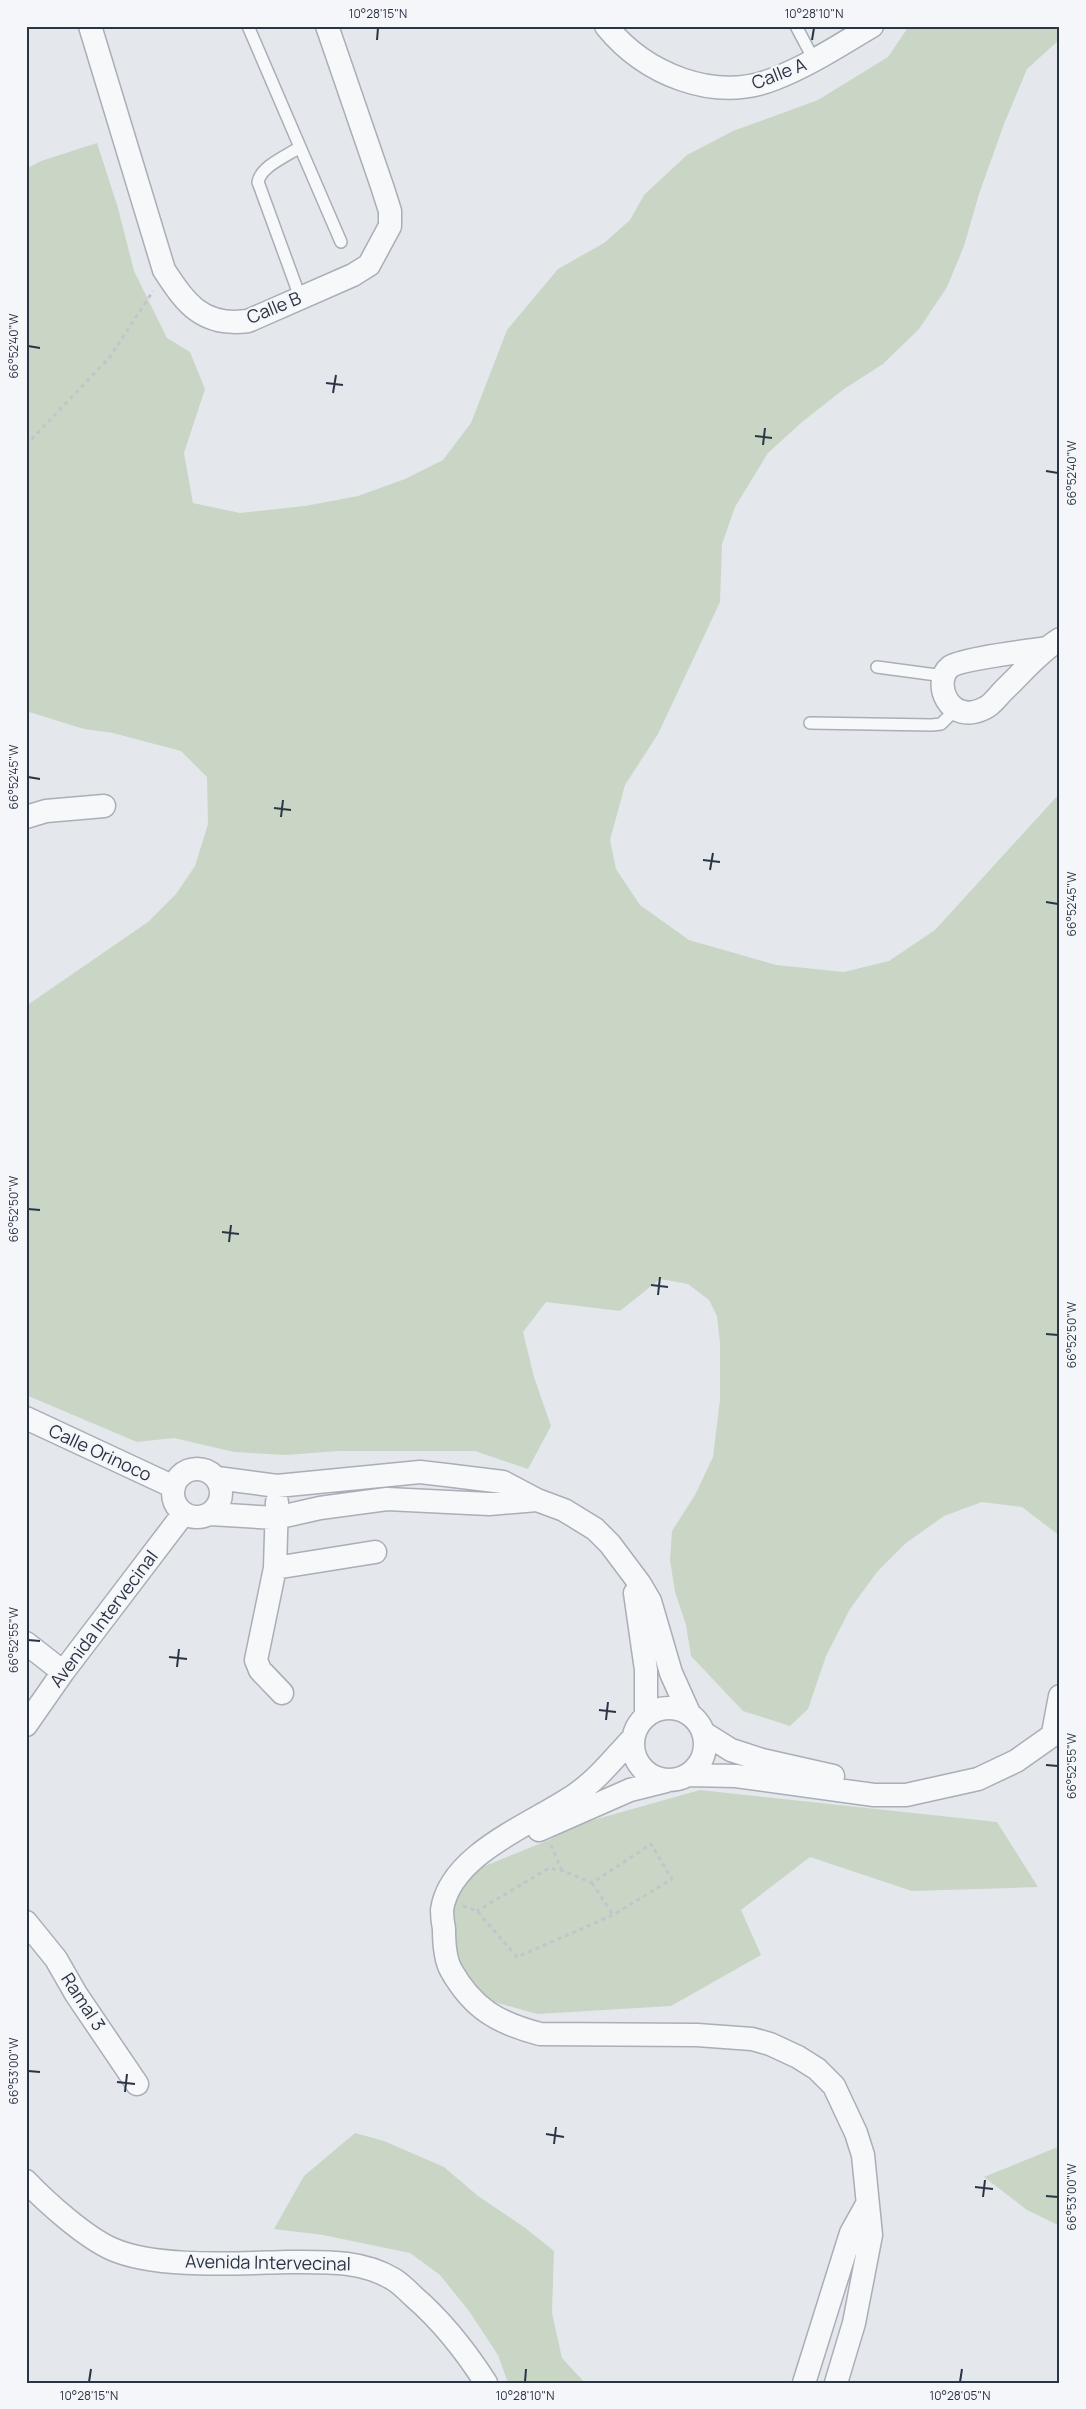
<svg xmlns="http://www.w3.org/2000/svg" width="1086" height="2409" font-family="Manrope,sans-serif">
<rect width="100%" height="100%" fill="#e4e7ec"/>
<path fill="#c9d6c5" d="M909,26h151v13l-33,30 -23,55 -25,70 -15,52 -17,41 -28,42 -36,35 -39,25 -42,33 -34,31 -33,54 -13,37 -2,58 -62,132 -33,51 -15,55 6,29 24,36 49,35 87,25 68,7 45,-11 46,-31 125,-137v743l-38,-29 -40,-5 -38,14 -38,27 -29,29 -27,37 -24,47 -18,53 -18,17 -47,-15 -52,-55 -5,-31 -11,-33 -5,-32 2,-29 23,-36 18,-38 7,-57v-57l-3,-27 -8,-16 -21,-16 -28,-5 -40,32 -74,-9 -23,30 11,45 17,49 -23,43 -53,-18h-137l-52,4 -52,-3 -60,-14 -37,4 -111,-47v-389l122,-84 28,-28 19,-28 13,-42 -1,-47 -26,-26 -68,-18 -29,-4 -58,-18v-542l15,-8 56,-18 21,65 16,63 33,67 23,14 15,37 -21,64 9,50 47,10 65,-7 53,-10 47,-17 38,-19 28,-37 36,-93 51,-61 46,-26 26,-23 14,-25 43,-40 46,-24 85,-31 70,-43z
M700,1790l297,32 41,65 -126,4 -102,-34 -69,53 20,45 -90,51 -134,8 -57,-16 -22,-28 -9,-45 7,-32 19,-23 74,-30 30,-16z
M355,2133l29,8 60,26 34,29 46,31 30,24 -2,62 10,45 23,25h-77l-10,-28 -29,-44 -29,-36 -30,-22 -87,-18 -49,-6 30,-53z
M1060,2146v80l-33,-16 -43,-33z"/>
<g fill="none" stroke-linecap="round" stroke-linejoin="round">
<g stroke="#a9aeb7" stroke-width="14">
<path id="service" d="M248,26l52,121c-13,9 -39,19 -42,35l42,115
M796,26l18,34
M300,147l41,95
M877,667l67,9
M810,723l122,2 9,-1 14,-14"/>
</g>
<g stroke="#a9aeb7" stroke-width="25">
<path id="minor" d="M90,26l74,244c22,34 39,57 84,51l105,-46 16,-10 21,-39v-15l-8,-25 -55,-160
M606,26c39,48 108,77 168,53 34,-13 66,-34 98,-53
M1046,648c-17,3 -86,11 -96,19 -18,14 -2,60 35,41 7,-3 13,-12 19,-18 18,-17 34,-37 56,-51
M26,817l20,-6 58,-5
M26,1418l148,69
M173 1493a24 24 0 1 1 48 0a24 24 0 1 1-48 0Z
M217,1478l60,8 143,-14 26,3 57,7 34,18 27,10 31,19 15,15 30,40 10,17 21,72 18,40
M277,1502l-2,66 100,-16
M210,1514l66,4 44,-10 67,-9 102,5 48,-4
M275,1568l-19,92 4,10 22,23
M635,1593l11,77v46
M26,1643l37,29
M633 1744a36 36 0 1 1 72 0a36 36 0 1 1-72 0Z
M26,1725l37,-53 121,-159
M704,1733l27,17 31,10 71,16
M1053,1733l7,-37
M633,1738c-18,19 -35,41 -57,56 -41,29 -126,59 -134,116 0,6 1,14 2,19 0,13 1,30 7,41 22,39 47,53 89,64l157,1 55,4 18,5 28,13 19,12 17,17 22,47 7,22 8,80 -17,88 -18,60
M689,1775l47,1 138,19h32l72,-16 38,-18 44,-31
M539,1830l91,-40 36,-9
M26,1922l30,37 20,35 61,90
M26,2181c20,21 59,56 86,68 45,20 128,14 177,13 36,0 72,-2 104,17 7,4 14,11 20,17 29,25 52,54 73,87
M804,2383l47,-150 15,-27"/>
</g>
<path stroke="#c2c5cb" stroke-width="3" stroke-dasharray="4 4" stroke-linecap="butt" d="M26,445l83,-87 44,-67
M551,1845l10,24
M592,1883l21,32
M463,1906l14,5 40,46 96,-42 59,-36 -21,-35 -59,39 -31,-13 -12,-2 -72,43"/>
<use href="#service" stroke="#f7f8fa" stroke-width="11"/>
<use href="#minor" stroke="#f7f8fa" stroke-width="22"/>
</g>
<path fill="none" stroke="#2b3445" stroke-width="2" d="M377,40l1,-12M812,40l2,-12M28,346l12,2M326,383l17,2M333,393l3,-18M755,436l17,2M763,445l2,-17M1046,471l12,2M28,777l12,2M274,808l17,2M281,817l2,-17M703,860l17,2M710,870l3,-17M1046,902l12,2M28,1209l12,1M222,1232l17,2M229,1242l2,-17M651,1285l17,2M658,1295l2,-18M1046,1334l12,1M28,1640l12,1M169,1657l18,2M177,1667l2,-18M599,1710l17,2M606,1720l2,-18M1046,1765l12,1M28,2071l12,1M117,2082l18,2M125,2092l2,-18M546,2134l18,3M554,2144l2,-17M975,2187l18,2M1046,2196l12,1M983,2197l2,-17M89,2382l2,-13M525,2382l1,-13M960,2382l2,-13"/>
<g text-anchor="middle" stroke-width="4.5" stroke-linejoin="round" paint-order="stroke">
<g font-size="18" fill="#2b3445" stroke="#f4f6f9">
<text transform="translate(779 74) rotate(-21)" y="6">Calle A</text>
<text transform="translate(274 308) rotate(-22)" y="6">Calle B</text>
<text transform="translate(100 1453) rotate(25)" y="6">Calle Orinoco</text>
<text transform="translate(104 1619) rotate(-53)" y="6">Avenida Intervecinal</text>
<text transform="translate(83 2002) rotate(57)" y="6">Ramal 3</text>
<text transform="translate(268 2263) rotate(1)" y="6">Avenida Intervecinal</text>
</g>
</g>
<rect width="1086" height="2409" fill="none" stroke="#f4f6f9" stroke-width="55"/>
<rect x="28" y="28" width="1030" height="2354" fill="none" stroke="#2b3445" stroke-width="2"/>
<g font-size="12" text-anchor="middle" fill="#2b3445">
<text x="378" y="18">10°28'15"N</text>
<text x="814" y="18">10°28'10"N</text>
<text transform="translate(14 346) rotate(-90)" y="4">66°52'40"W</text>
<text transform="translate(1072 473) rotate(-90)" y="4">66°52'40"W</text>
<text transform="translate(14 777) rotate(-90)" y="4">66°52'45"W</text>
<text transform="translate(1072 904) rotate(-90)" y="4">66°52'45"W</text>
<text transform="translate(14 1209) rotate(-90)" y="4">66°52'50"W</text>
<text transform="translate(1072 1335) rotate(-90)" y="4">66°52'50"W</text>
<text transform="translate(14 1640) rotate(-90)" y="4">66°52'55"W</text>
<text transform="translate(1072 1766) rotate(-90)" y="4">66°52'55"W</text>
<text transform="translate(14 2071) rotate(-90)" y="4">66°53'00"W</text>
<text transform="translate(1072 2197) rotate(-90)" y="4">66°53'00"W</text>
<text x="89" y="2400">10°28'15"N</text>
<text x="525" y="2400">10°28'10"N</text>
<text x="960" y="2400">10°28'05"N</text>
</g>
</svg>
